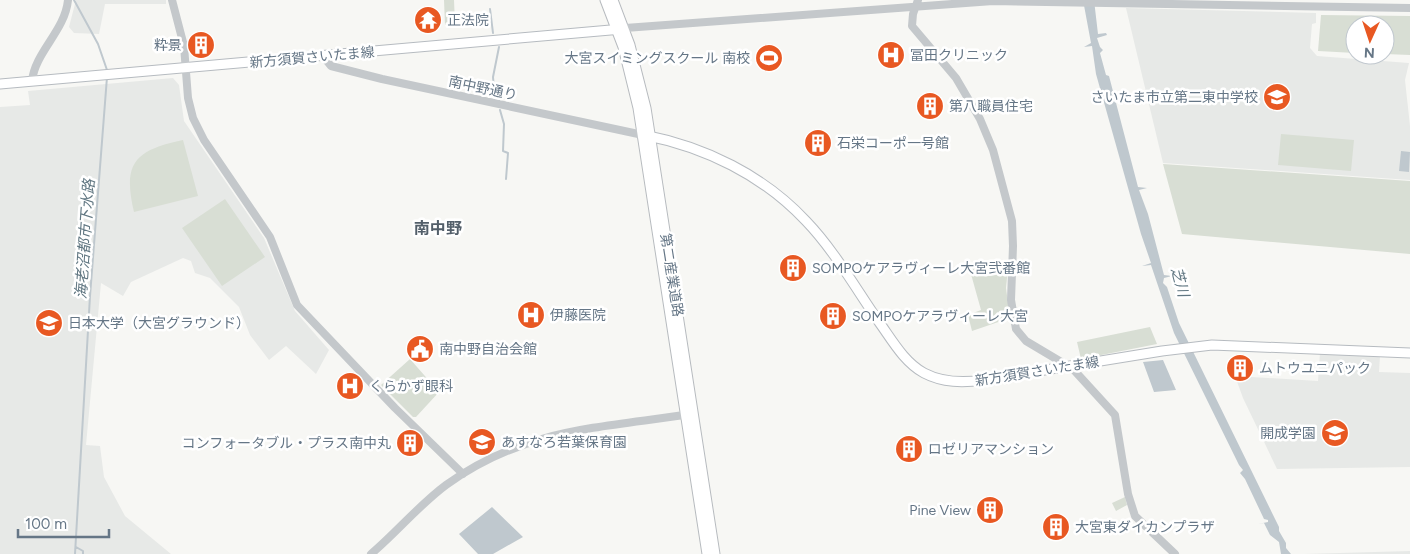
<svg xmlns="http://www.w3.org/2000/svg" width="1410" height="554" font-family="Figtree,'Noto Sans JP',sans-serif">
<rect width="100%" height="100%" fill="#f7f7f4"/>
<path fill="#e7e9e7" d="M76,0h90v4h-61l-6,30 -25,-1 -5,-6z
M1126,8l190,5v10l-4,1 -2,24 7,8 92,7 -4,17 5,46v54l-247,-17z
M173,78l6,7 5,36 80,117 31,73 34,39 -13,24 -30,-28 -17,14 -19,-25 -11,-28 -29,-29 -15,-5 -4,-12 -8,-3 -52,24 -8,14 -22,-13 -15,162 14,1 4,31 21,39 46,38h-171v-447l30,-2 -2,-14z
M1320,353l60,3 -1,16 31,1v94l-133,2 -34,-71 -8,-22 83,5z
M1410,551v3h-106z"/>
<path fill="#d8ded4" d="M444,0h10l1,24 -10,1z
M1321,15l89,1v39l-25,-1v-29h-30v28l-37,-2z
M1281,134l73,6 -3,31 -73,-6z
M183,140l15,56 -64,16c-12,-50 2,-62 49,-72z
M1163,164l247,17v73l-228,-20z
M225,199l40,58 -43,29 -40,-58z
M969,267l39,1 -2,20 4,30 -38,13 -4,-16 13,-5z
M1150,327l7,17 -76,15 -4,-17z
M410,359l29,33 -23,25h-3l-32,-32z
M1125,497l2,8 -11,6 -4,-8z"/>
<path fill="#bfc8ce" d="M1083,0h11l4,34 8,-1 1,2 -10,3 3,9 3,3 -3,3 6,22 3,1 29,111 9,1 -8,2 9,24 16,61 8,1 -8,2 -1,5 4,4 12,36 100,204v4l7,12v5l5,6h-10l-2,-12 -9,-7 -6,-12 -6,1 10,-2v-2l-4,-1 -19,-40 -5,-6 3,-3 -4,-5 -65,-132 -23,-68 -9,1 9,-3 -10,-29 -45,-160 -4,-28 -8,1 7,-4z
M1401,151l9,1 -1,20 -10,-1z
M1163,360l13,30 -22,2 -11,-30z
M492,507l31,30 -30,17h-15l-19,-20z"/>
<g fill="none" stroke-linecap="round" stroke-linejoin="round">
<path stroke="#bfc8ce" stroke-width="2" d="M74,0l24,44 9,26
M490,9l3,24
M494,89l-1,-12 6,-30
M500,110l4,14 -1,27 5,2 -2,26
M76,547l7,4v3
M75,554l15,-258 17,-219"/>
<g stroke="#b6bbc0" stroke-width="11">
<path id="secondary" d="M0,84l622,-55
M644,135c61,12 119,40 162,86 28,29 50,68 73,101 13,18 25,40 45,51 19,10 39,10 60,7l178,-29 50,-6 198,8"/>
</g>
<g stroke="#b7bbbf" stroke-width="11">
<path id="primary" d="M605,0l18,47 15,61 69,446
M613,0l17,45 16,63 69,446"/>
</g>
<path stroke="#c4c8cb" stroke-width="8" d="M172,0l12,46 4,52 5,20 11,22 66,97 27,68 98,103 68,66
M918,0l-5,14 -1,12 44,52 24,41 13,31 19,71 1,25 -2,54 5,29 10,12 47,28 42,46 13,79 7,22 40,38
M625,28l368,-27 417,7
M323,56l8,10 51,13 261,56
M32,81c3,-29 33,-50 36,-81
M371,554c26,-22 48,-49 75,-69 79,-57 154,-57 245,-71"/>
<use href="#secondary" stroke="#fff" stroke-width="9"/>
<use href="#primary" stroke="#fff" stroke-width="9"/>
</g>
<defs>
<g id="temple-disc" transform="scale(1.4375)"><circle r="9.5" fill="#e85822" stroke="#fff"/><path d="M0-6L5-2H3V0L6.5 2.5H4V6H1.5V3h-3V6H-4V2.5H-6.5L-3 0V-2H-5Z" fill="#fff"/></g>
<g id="building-disc" transform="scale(1.4375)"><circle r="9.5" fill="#e85822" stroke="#fff"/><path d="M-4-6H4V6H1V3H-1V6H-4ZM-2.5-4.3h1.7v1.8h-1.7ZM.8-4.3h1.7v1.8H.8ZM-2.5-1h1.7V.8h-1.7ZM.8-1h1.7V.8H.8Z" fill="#fff"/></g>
<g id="hospital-disc" transform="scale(1.4375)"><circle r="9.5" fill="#e85822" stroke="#fff"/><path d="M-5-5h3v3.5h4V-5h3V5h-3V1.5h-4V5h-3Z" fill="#fff"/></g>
<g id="stadium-disc" transform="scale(1.4375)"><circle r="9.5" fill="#e85822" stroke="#fff"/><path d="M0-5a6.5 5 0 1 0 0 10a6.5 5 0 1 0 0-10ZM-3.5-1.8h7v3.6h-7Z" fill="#fff"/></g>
<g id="school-disc" transform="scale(1.4375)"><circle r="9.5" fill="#e85822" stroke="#fff"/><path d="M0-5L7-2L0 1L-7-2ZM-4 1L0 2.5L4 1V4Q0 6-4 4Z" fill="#fff"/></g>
<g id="university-disc" transform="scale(1.4375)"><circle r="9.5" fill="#e85822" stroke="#fff"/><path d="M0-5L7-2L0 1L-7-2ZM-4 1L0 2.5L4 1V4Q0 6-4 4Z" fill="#fff"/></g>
<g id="civic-disc" transform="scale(1.4375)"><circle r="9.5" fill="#e85822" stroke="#fff"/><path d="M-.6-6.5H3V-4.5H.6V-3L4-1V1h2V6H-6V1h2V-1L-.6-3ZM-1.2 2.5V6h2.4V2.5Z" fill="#fff"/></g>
</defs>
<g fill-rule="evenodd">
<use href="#temple-disc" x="428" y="20"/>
<use href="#building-disc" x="201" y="45"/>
<use href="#hospital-disc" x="891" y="55"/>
<use href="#stadium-disc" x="769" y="58"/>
<use href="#school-disc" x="1277" y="97"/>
<use href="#building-disc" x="930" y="106"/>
<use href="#building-disc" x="818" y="143"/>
<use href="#building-disc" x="793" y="268"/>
<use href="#hospital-disc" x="531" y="315"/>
<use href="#building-disc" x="833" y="316"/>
<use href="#university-disc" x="49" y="323"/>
<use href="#civic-disc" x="420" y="349"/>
<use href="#building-disc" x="1240" y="368"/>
<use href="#hospital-disc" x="350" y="386"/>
<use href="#school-disc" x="1335" y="433"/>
<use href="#school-disc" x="482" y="442"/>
<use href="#building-disc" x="410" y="443"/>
<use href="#building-disc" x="909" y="449"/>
<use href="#building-disc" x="990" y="510"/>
<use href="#building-disc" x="1056" y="527"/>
</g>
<g text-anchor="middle" stroke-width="5" stroke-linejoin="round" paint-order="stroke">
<g font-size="14" fill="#657686" stroke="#fff" text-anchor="start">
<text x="447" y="25">正法院</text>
<text x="182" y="50" text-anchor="end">粋景</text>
<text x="910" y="60">冨田クリニック</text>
<text x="750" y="63" text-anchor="end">大宮スイミングスクール 南校</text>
<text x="1258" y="102" text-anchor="end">さいたま市立第二東中学校</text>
<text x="949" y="111">第八職員住宅</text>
<text x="837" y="148">石栄コーポ一号館</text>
<text x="812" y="273">SOMPOケアラヴィーレ大宮弐番館</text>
<text x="550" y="320">伊藤医院</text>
<text x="852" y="321">SOMPOケアラヴィーレ大宮</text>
<text x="68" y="328">日本大学（大宮グラウンド）</text>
<text x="439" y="354">南中野自治会館</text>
<text x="1259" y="373">ムトウユニパック</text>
<text x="369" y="391">くらかず眼科</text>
<text x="1316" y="438" text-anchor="end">開成学園</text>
<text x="501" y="447">あすなろ若葉保育園</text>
<text x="391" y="448" text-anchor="end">コンフォータブル・プラス南中丸</text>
<text x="928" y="454">ロゼリアマンション</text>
<text x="971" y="515" text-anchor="end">Pine View</text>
<text x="1075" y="532">大宮東ダイカンプラザ</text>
</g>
<g font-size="14" fill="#657686" stroke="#fff">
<text transform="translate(312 57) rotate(-5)" y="5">新方須賀さいたま線</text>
<text transform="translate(483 88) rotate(12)" y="5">南中野通り</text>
<text transform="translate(672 275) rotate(81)" y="5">第二産業道路</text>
<text transform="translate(1037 371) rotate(-9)" y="5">新方須賀さいたま線</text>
</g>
<g font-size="15" font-style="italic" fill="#617782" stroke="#fff">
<text transform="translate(85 239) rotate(-86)" y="5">海老沼都市下水路</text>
<text transform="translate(1180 282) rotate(75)" y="5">芝川</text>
</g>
<g font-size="16" font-weight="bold" fill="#535f6a" stroke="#fff">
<text x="438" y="234">南中野</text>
</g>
</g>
<g transform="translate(1370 40) rotate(183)"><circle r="24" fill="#ffffff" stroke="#c1c8cf"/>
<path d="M0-4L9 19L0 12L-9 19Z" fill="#e85822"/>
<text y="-8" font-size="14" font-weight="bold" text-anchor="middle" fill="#657686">N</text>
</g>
<path d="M18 529v8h91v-8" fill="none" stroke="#657686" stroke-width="2.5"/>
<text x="25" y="529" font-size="15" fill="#657686" stroke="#ffffff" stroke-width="4" paint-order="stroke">100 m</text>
</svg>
